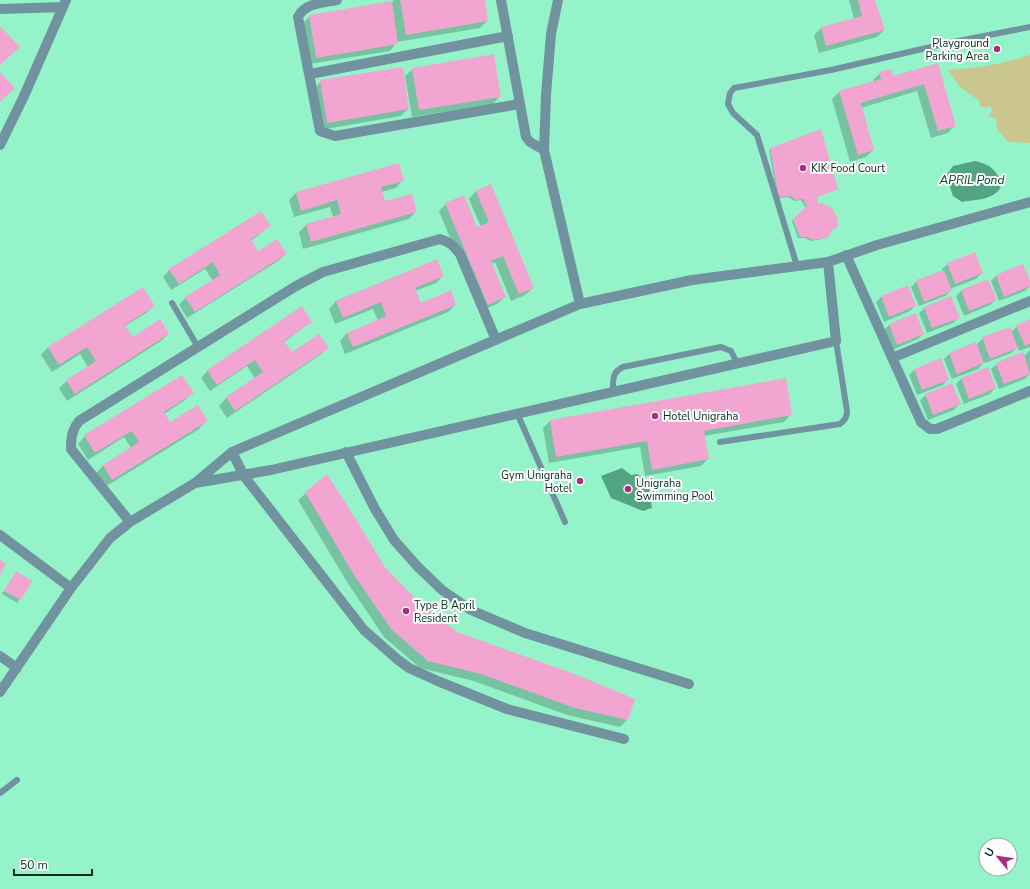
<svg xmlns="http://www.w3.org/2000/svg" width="1030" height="889" font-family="'Nunito Sans',sans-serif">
<rect width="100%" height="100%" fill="#95f3ca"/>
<path fill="#cac68e" d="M1030,55v88l-22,-1 -11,-13 -1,-11h-4l-3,-3 3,-4 -2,-5 -4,2 -6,-2v-5l-20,-14 -12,-17c29,-2 55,-6 82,-15z"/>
<path fill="#53a482" d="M975,161c4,1 8,2 12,4 9,4 20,21 9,28 -8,7 -24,7 -34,9l-9,-6 -7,-20 7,-10z
M622,468l9,7 6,-1 11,7 4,27 -9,3 -32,-13 -10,-22z"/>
<path fill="#0003" d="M393,0h91l3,21 -7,7 -83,14 -7,9 -81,13 -6,-41 7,-7 83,-14z
M849,0h25l10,30 -7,7 -58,16 -5,-18 7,-7 33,-9z
M937,64l18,61 -7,8 -17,5 -14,-47 -56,17 12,42 -7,7 -16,5 -18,-63 7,-7 34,-9v-3l7,-7 12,5z
M413,69l87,27 -7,8 -81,13 -7,-41z
M321,81l87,28 -7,7 -81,14 -6,-41z
M770,149l67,40 -21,8 1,8 20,22 -7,4 -4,7 -15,3 -6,-3h-7l-6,-17 14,-13 -5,-8 -6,1 -7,-4 -9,1 -2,-3 -8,-45z
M403,180l-7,8 -15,4 3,11 32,8 -7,8 -106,30 -4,-17 7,-7 27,-8 -3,-10 -36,10 -5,-17 7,-7z
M476,191l57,97 -8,7 -14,6 -16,-39 -4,2 14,33 -8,7 -17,7 -41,-100 7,-7 31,25 4,-2 -12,-28z
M269,226l-18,15 7,11 28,2 -8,7 -91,57 -8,-13 7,-8 27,-16 -8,-12 -34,21 -8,-13 7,-8z
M437,260l6,16 -7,7 -21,8 5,13 35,1 -7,7 -103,42 -5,-13 7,-8 31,-12 -5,-12 -38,15 -6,-15 7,-8z
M948,264l34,9 -6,6 -26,10 1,2 -6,5 -26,10 -8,-19 6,-6 26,-10 -1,-2z
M996,276l34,8v2l-5,5 -26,10 -8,-20z
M961,291l34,9 -5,5 -26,11 -8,-20z
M881,297l34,9 -5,5 -26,11 -8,-20z
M154,306l-8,7 -21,13 7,12 36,-4 -7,7 -94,60 -8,-13 8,-7 21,-14 -8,-13 -28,18 -11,-17 7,-8z
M925,308l34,9 -6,6 -26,10 -8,-20z
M1030,321v26l-11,4 -1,-4 -7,6 -26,10 -1,-1 -6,7 -26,10 -8,-20 5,-5 27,-11v2l7,-7 28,-6 6,-6z
M311,322l-27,20 7,12 37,-6 -8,7 -93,63 -8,-12 7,-8 29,-19 -8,-13 -37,25 -9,-13 7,-8z
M889,325l34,9 -5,5 -26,11 -8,-20z
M1030,350v24l-5,5 -26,10 -8,-20 6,-5 27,-8z
M914,370l34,9 -5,6 -26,10 -8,-20z
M961,379l34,9 -5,6 -26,10 -8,-20z
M192,393l-7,7 -21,14 6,10 36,-3 -7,8 -94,58 -9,-14 7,-7 28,-18 -7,-11 -36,23 -10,-16 7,-8z
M926,395l33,9 -5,6 -26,10 -8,-20z
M791,414l-7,8 -80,14 4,23 -7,7 -56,10 -5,-29 -91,16 -6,-35 7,-7z
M327,475l56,92 26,27 48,39 170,87 -7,7 -53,-12 -93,-34 -54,-13 -36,-31 -37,-55 -49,-82z
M16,573l15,8 -14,22 -15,-9z"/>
<path fill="#f3a5d2" d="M400,0h85l3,21 -82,14z
M858,0h17l10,30 -59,16 -5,-19 41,-11z
M392,1l6,43 -82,14 -7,-43z
M1,27l19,20 -20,18v-37z
M494,54l7,43 -82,13 -7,-42z
M938,63l18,63 -18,5 -14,-47 -63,19 13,47 -16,5 -19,-64 42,-12 -2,-7 12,-3 2,7z
M403,67l6,42 -82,14 -7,-43z
M0,72l15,16 -15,14z
M821,129l17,60 -21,8v3l1,4 4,-1 10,5 5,9 1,10 -7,3 -2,7 -16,3 -6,-3h-7l-7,-18 14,-13 -4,-7 -7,1 -6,-4 -9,1 -3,-3 -8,-46z
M399,163l5,18 -23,6 4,14 27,-7 5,18 -106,30 -5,-18 35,-10 -4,-14 -36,11 -5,-19z
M491,184l43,104 -15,6 -16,-38 -12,5 15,36 -18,8 -43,-102 19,-8 13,32 12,-5 -13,-31z
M261,211l10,15 -20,13 7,12 19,-12 10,15 -92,58 -10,-15 35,-22 -7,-13 -34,22 -10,-15z
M975,252l8,21 -28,11 -8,-21z
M437,259l7,17 -29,12 6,15 30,-13 5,15 -103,42 -6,-14 39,-17 -5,-14 -38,16 -7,-17z
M1023,264l7,17v5l-26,11 -8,-22z
M944,270l8,21 -28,11 -8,-22z
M988,279l9,21 -28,11 -8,-21z
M908,285l8,21 -27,11 -8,-21z
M143,287l12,19 -30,19 8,12 27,-18 9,15 -94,60 -9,-14 30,-19 -9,-14 -28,18 -11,-18z
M951,296l9,22 -28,10 -8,-21z
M302,306l10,16 -28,19 8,11 27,-18 10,14 -94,63 -9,-14 37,-25 -8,-12 -38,25 -10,-15z
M916,313l8,21 -27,11 -8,-21z
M1030,319v25l-5,2 -9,-21z
M1010,327l8,21 -28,11 -8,-22z
M976,342l8,21 -27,11 -8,-21z
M1023,352l7,22 -26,10 -8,-21z
M941,358l8,22 -27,10 -8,-21z
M988,367l8,21 -27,11 -8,-21z
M182,375l12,18 -30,19 6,10 28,-17 10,16 -96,59 -9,-15 36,-23 -7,-11 -37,22 -11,-18z
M786,378l6,37 -88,16 5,28 -57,11 -5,-29 -91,16 -6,-37z
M952,383l9,21 -28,11 -8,-21z
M327,474l35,55 22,37 26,27 47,39 115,41 63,26 -7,21 -53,-12 -94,-34 -53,-13 -36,-31 -38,-55 -49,-83z
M0,560l6,4 -6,11z
M16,571l16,10 -11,19 -17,-9z"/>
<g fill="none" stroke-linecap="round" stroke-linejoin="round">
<path stroke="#7193a0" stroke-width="6" d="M797,266l-40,-131 -24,-22 -5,-9 2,-11 4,-5 97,-18 117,-27 82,-16
M172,303l26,44
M613,391c0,-11 -1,-19 10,-24l98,-20 10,4 6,12
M517,413l48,109
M720,442l120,-18c5,-4 7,-7 7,-13l-11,-70
M0,793l17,-13"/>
<path stroke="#7193a0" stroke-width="10" d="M337,0c-15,3 -32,3 -39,17l22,114 15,5 184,-32
M501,0l25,137 4,5 14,8
M558,0l-7,34 -5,61 -2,55 36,154
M0,9l63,-2
M310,74l198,-38
M0,145l24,-49 42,-96
M846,255l75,167 9,7h7l93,-38
M892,358l138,-57
M232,452l12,24 120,154 33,29 12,9 31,14 67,27 117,30
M346,452l29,57 19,31 24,27 24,23 29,20 54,23 164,51
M195,483l76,-13 565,-129 -8,-79
M130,522l-59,-73c0,-12 1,-19 8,-28l217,-135 27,-14 117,-33c10,3 14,7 20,15l36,86
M0,535l71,53
M0,656l17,12
M0,692l71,-104 39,-50 20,-16 65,-39 37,-31 348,-148 112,-24 136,-18 49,-17 153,-43"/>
</g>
<g fill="#a92d80" stroke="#fdfdfd" stroke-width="1.5">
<circle cx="997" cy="49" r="4"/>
<circle cx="803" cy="168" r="4"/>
<circle cx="655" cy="416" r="4"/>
<circle cx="580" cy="481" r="4"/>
<circle cx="628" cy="489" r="4"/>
<circle cx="406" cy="611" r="4"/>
</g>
<g text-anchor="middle" stroke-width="4" stroke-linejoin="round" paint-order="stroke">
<g font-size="11" fill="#032e1f" stroke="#fdfdfd" text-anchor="start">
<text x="989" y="47" text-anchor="end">Playground<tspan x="989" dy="13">Parking Area</tspan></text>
<text x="811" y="172">KIK Food Court</text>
<text x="663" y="420">Hotel Unigraha</text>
<text x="572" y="479" text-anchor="end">Gym Unigraha<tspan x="572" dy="13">Hotel</tspan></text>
<text x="636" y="487">Unigraha<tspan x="636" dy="13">Swimming Pool</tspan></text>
<text x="414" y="609">Type B April<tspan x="414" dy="13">Resident</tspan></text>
</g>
<g font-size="12" font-style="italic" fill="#00452f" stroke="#fdfdfd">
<text x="972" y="184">APRIL Pond</text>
</g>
</g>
<g transform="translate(998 857) rotate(299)"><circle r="19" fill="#fdfdfd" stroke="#99aaa4"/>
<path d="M0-3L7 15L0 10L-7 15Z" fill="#a92d80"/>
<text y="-6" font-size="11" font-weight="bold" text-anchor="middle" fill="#032e1f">U</text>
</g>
<path d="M14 869v6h78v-6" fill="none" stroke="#032e1f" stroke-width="2"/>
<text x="20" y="869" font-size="12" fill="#032e1f" stroke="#fdfdfd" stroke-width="3" paint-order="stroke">50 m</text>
</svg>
